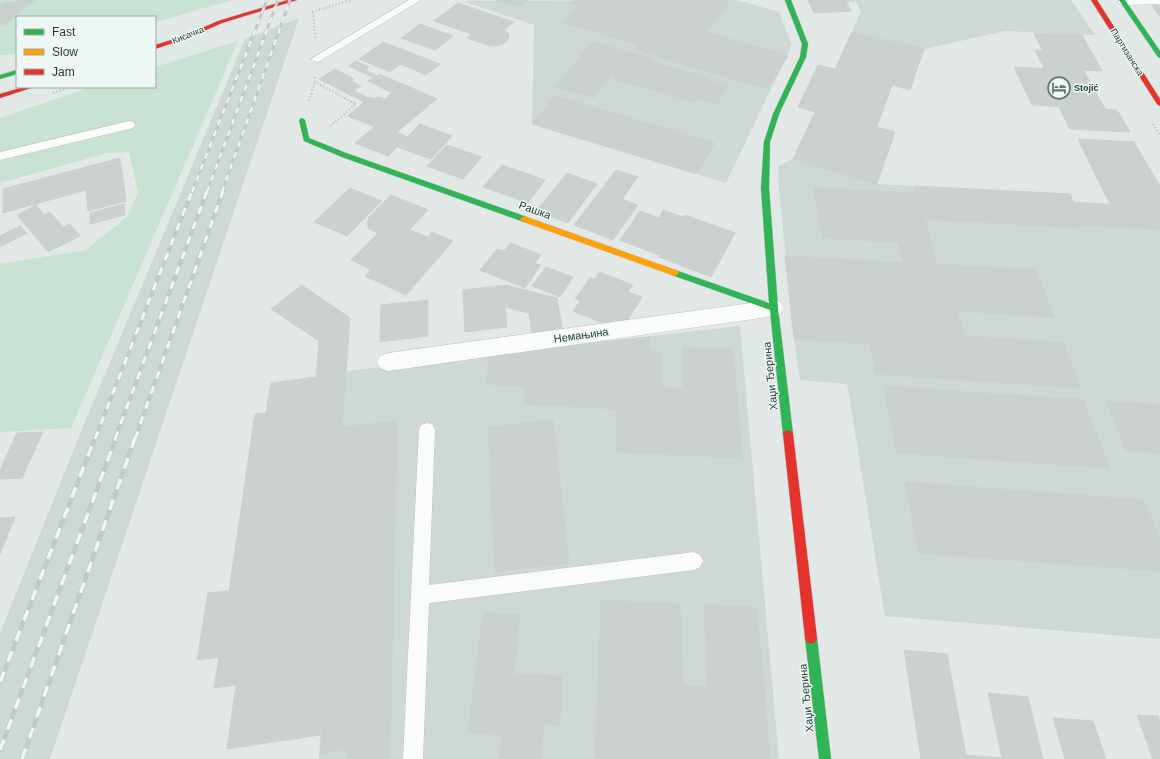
<svg xmlns="http://www.w3.org/2000/svg" width="1160" height="759" font-family="Arial,sans-serif">
<rect width="100%" height="100%" fill="#e1e8e5"/>
<path fill="#ced9d5" d="M737,0l42,12 13,33 -66,138 -194,-60 2,-98 -72,-24z
M855,0h216l24,35 -90,-4 -81,18 -72,-17 9,-21z
M299,18l-249,741h-50v-126l80,-199 165,-395z
M793,159l84,25 193,10 4,8 86,5v432l-275,-23 -38,-232 -47,-4 -6,-41 -15,-151 -1,-22z
M740,326l39,433h-460l27,-388z"/>
<path fill="#c8e2d3" d="M0,0h232l-77,22v-5h-138v37l-17,1z
M238,41l-167,387 -71,4v-168l86,-14 42,-34 10,-24 -9,-40 -22,1 -107,30v-65l91,-31h64v-20z"/>
<path fill="#cbd1cf" stroke="#cad1ce" d="M17,0h18l-31,25 -4,-1v-19l4,-3 9,1z
M496,0h32l-10,7z
M575,0h42l49,14 -27,31 -76,-23 15,-16 -8,-2z
M617,0h106l7,2 -48,62 -47,-15 31,-35z
M808,0h45l1,1h-8l5,10 -37,2z
M458,3l56,19 -10,8 5,4 -1,6 -6,5 -12,1 -23,-8 5,-4 -38,-13z
M1152,5l8,1v11z
M420,24l33,12 -18,14 -34,-12z
M706,32l82,24 -21,33 -85,-25z
M852,32l72,17 -14,41 -18,-5 -15,42 18,5 -18,52 -84,-25 22,-47 -17,-5 20,-42 17,4z
M1034,33l48,2 10,18 -49,-2z
M383,42l57,22 -14,11 -26,-11 -10,8 -31,-13z
M592,42l63,17 -2,4 57,15 -1,2 19,5 -11,19 -19,-6 -3,4 -82,-23 3,-4 -4,-1 -18,24 -39,-11z
M1035,50l57,3 10,18 -58,-3z
M356,61l13,6 -4,3 12,6 2,-2 40,17 -44,36 -27,-11 16,-14 -45,-23 16,-10 19,10 -3,2 10,5 -7,5 15,7 1,-1 5,2 3,-2 7,2 7,-6 -24,-12 6,-3 -25,-12z
M1014,67l70,4 21,38 -73,-4z
M419,91l18,8 -40,33 10,5 -19,19 -33,-13z
M555,96l160,47 -18,31 -165,-50z
M1059,107l58,3 13,22 -60,-3z
M420,124l32,12 -21,23 -34,-12z
M1078,139l56,3 17,29 -59,-3z
M447,145l35,12 -19,22 -36,-13z
M120,158l6,43 -38,10 -2,-21 -83,23v-24z
M502,165l43,15 -17,23 -45,-16z
M1092,168l59,3 9,15v21l-50,-3z
M616,170l22,7 -16,22 16,6 -25,35 -39,-15z
M567,173l30,11 -29,39 -32,-12z
M914,186l156,8 3,8 87,5v22l-82,-4 2,3 -155,-9 12,45 99,6 18,47 -97,-6 8,25 98,7 18,45 -205,-14 -6,-30 -76,-5 -9,-83 118,7 -5,-21 -76,-4 -8,-50 101,5z
M350,188l32,13 -35,35 -33,-14z
M391,195l37,15 -56,60 -21,-10 27,-27 -9,-4 -2,-5 2,-7z
M124,204l1,11 -35,9v-11z
M36,205l8,10 6,-3 13,15 7,-3 10,12 -32,16 -31,-37z
M663,210l20,7 -24,38 -39,-15 20,-29 19,7z
M685,215l50,18 -24,44 -52,-20z
M20,226l7,7 -27,14v-11z
M410,230l18,7 4,-5 21,9 -47,54 -41,-19z
M511,243l30,12 -6,8 6,2 -16,23 -45,-18 17,-21 7,2z
M546,267l27,10 -13,20 -28,-11z
M599,272l34,13 -5,7 14,5 -17,27 -11,-5 -4,7 -37,-15 7,-10 -5,-2 15,-21 5,1z
M302,285l48,33 -30,417 -93,14 9,-64 -22,3 5,-31 -22,3 11,-67 21,-2 26,-177 11,-1 5,-30 45,-6 3,-36 -48,-32z
M506,285l51,13 6,35 -31,3 -3,-23 -24,-6 2,20 -42,5 -2,-42z
M428,300v36l-48,6 1,-37z
M649,337v14l13,1v36l21,1 -1,-41 51,2 9,108 -126,-6 1,-43 -93,-5 2,-18 -40,-2 4,-30z
M884,386l199,14 27,68 -213,-15z
M1106,401l54,4v48l-34,-3z
M553,420l16,143 -74,9 -7,-145z
M397,421l-7,338h-43l1,-10 -28,5 22,-327z
M43,432l-21,46 -22,1v-9l17,-37z
M905,482l239,18 16,38v33l-241,-18z
M15,517l-15,37v-36z
M601,600l79,4 3,82 25,2 -4,-83 53,3 13,151h-175z
M483,613l37,2 -6,59 48,2 -2,49 -16,-1 -3,35h-42l3,-24 -34,-2z
M904,650l43,4 19,101 36,3 -14,-65 40,4 15,62h-122z
M1137,715l21,1 2,6v37h-7z
M1053,718l40,3 13,38h-41z"/>
<g fill="none" stroke-linecap="round" stroke-linejoin="round">
<g stroke="#bec5c2" stroke-width="1">
<path id="lane" d="M409,0h12l-101,61 -4,1 -5,-3z
M1120,0h40v4l-37,1 -3,-1 -2,-2z
M129,121l4,1 2,3 -2,3 -133,32v-8z
M427,423l6,2 2,5 -6,155 265,-33 6,3 3,6 -3,6 -6,3 -265,33 -6,156h-20l16,-329 2,-5z"/>
</g>
<g stroke="#bec5c2" stroke-width="1">
<path id="street" d="M774,300l7,2 3,6 -3,6 -7,2 -386,55 -8,-3 -3,-6 3,-6 8,-3z"/>
</g>
<g stroke="#bdc5c3" stroke-width="1">
<path id="fast" d="M785,0h6l17,44 -2,13 -27,57 -9,28 -1,46 9,120 15,126 -2,3 -3,1 -3,-1 -2,-3 -13,-124 -98,-35 -1,-2 4,-3 94,33 -8,-115 3,-46 9,-28 27,-57 2,-13z
M1119,0h6l35,51v7l-2,-1z
M17,70v4l-17,5v-4z
M302,118l3,2 4,18 37,15 181,64 1,2 -4,3 -3,-1 -179,-64 -38,-16 -5,-21z
M811,632l4,2 2,4 14,121h-12l-14,-121 2,-4z"/>
</g>
<g stroke="#bdc5c3" stroke-width="1">
<path id="slow" d="M524,216l154,55 1,2 -4,3 -3,-1 -151,-54 -1,-2z"/>
</g>
<g stroke="#bdc5c3" stroke-width="1">
<path id="jam" d="M288,0h9l-75,23 -34,15 -33,11v-4l29,-9 34,-15z
M1091,0h6l63,99v7l-3,-2z
M24,87h10l-34,11v-4z
M788,430l3,1 2,3 24,204 -2,4 -4,2 -4,-2 -2,-4 -22,-204 2,-3z"/>
</g>
<path stroke="#bfc8c6" stroke-width="2" stroke-dasharray="1.5 2" stroke-linecap="butt" d="M312,12l39,-12
M313,12l2,26
M315,77v5l41,22 -26,22
M53,93l16,-6
M309,101l6,-19
M1153,124l7,12"/>
<use href="#lane" fill="#fafcfb" fill-rule="evenodd"/>
<use href="#street" fill="#fafcfb" fill-rule="evenodd"/>
<use href="#fast" fill="#30b455" fill-rule="evenodd"/>
<use href="#slow" fill="#ff9f0a" fill-rule="evenodd"/>
<use href="#jam" fill="#e5322d" fill-rule="evenodd"/>
<g stroke="#c5cac9" stroke-width="3">
<path id="rail-far2" d="M192,192l75,-192
M207,192l71,-192
M222,192l68,-192"/>
</g>
<g stroke="#c5cac9" stroke-width="4.5">
<path id="rail-far1" d="M95,439l97,-248
M115,439l92,-248
M135,439l88,-248"/>
</g>
<g stroke="#c5cac9" stroke-width="5">
<path id="rail" d="M0,682l95,-244
M0,750l116,-312
M22,759l113,-321"/>
</g>
<use href="#rail-far2" stroke="#eef7f3" stroke-width="2" stroke-dasharray="6" stroke-linecap="butt"/>
<use href="#rail-far1" stroke="#eef7f3" stroke-width="3" stroke-dasharray="8" stroke-linecap="butt"/>
<use href="#rail" stroke="#eef7f3" stroke-width="3.5" stroke-dasharray="11" stroke-linecap="butt"/>
</g>
<defs>
<g id="hotel-ring" transform="scale(1.15)"><circle r="9.5" fill="#eef7f3" stroke="#627873" stroke-width="1.5"/><path d="M-6-4.5h1.5V1H6V5H4.5V3h-9V5H-6ZM-4 0a1.8 1.8 0 1 1 3.6 0ZM.5 0V-2.5h3Q6-2.5 6 0Z" fill="#627873"/></g>
</defs>
<g fill-rule="evenodd">
<use href="#hotel-ring" x="1059" y="88"/>
</g>
<g text-anchor="middle" stroke-width="3" stroke-linejoin="round" paint-order="stroke">
<g font-size="9" fill="#1e3b36" stroke="#eef7f3">
<text transform="translate(188 35) rotate(-22)" y="3">Кисачка</text>
<text transform="translate(1127 52) rotate(58)" y="3">Партизанска</text>
</g>
<g font-size="9" font-weight="bold" fill="#1e3b36" stroke="#eef7f3" text-anchor="start">
<text x="1074" y="91">Stojić</text>
</g>
<g font-size="11" fill="#1e3b36" stroke="#eef7f3">
<text transform="translate(535 210) rotate(20)" y="4">Рашка</text>
<text transform="translate(581 335) rotate(-8)" y="4">Немањина</text>
<text transform="translate(770 376) rotate(-96)" y="4">Хаџи Ђерина</text>
<text transform="translate(806 698) rotate(-96)" y="4">Хаџи Ђерина</text>
</g>
</g>
<rect x="16" y="16" width="140" height="72" fill="#eef7f3" stroke="#9baca7"/>
<rect x="24" y="29" width="20" height="6" fill="#30b455" stroke="#9baca7"/>
<text x="52" y="36" font-size="12" fill="#1e3b36">Fast</text>
<rect x="24" y="49" width="20" height="6" fill="#ff9f0a" stroke="#9baca7"/>
<text x="52" y="56" font-size="12" fill="#1e3b36">Slow</text>
<rect x="24" y="69" width="20" height="6" fill="#e5322d" stroke="#9baca7"/>
<text x="52" y="76" font-size="12" fill="#1e3b36">Jam</text>
</svg>
